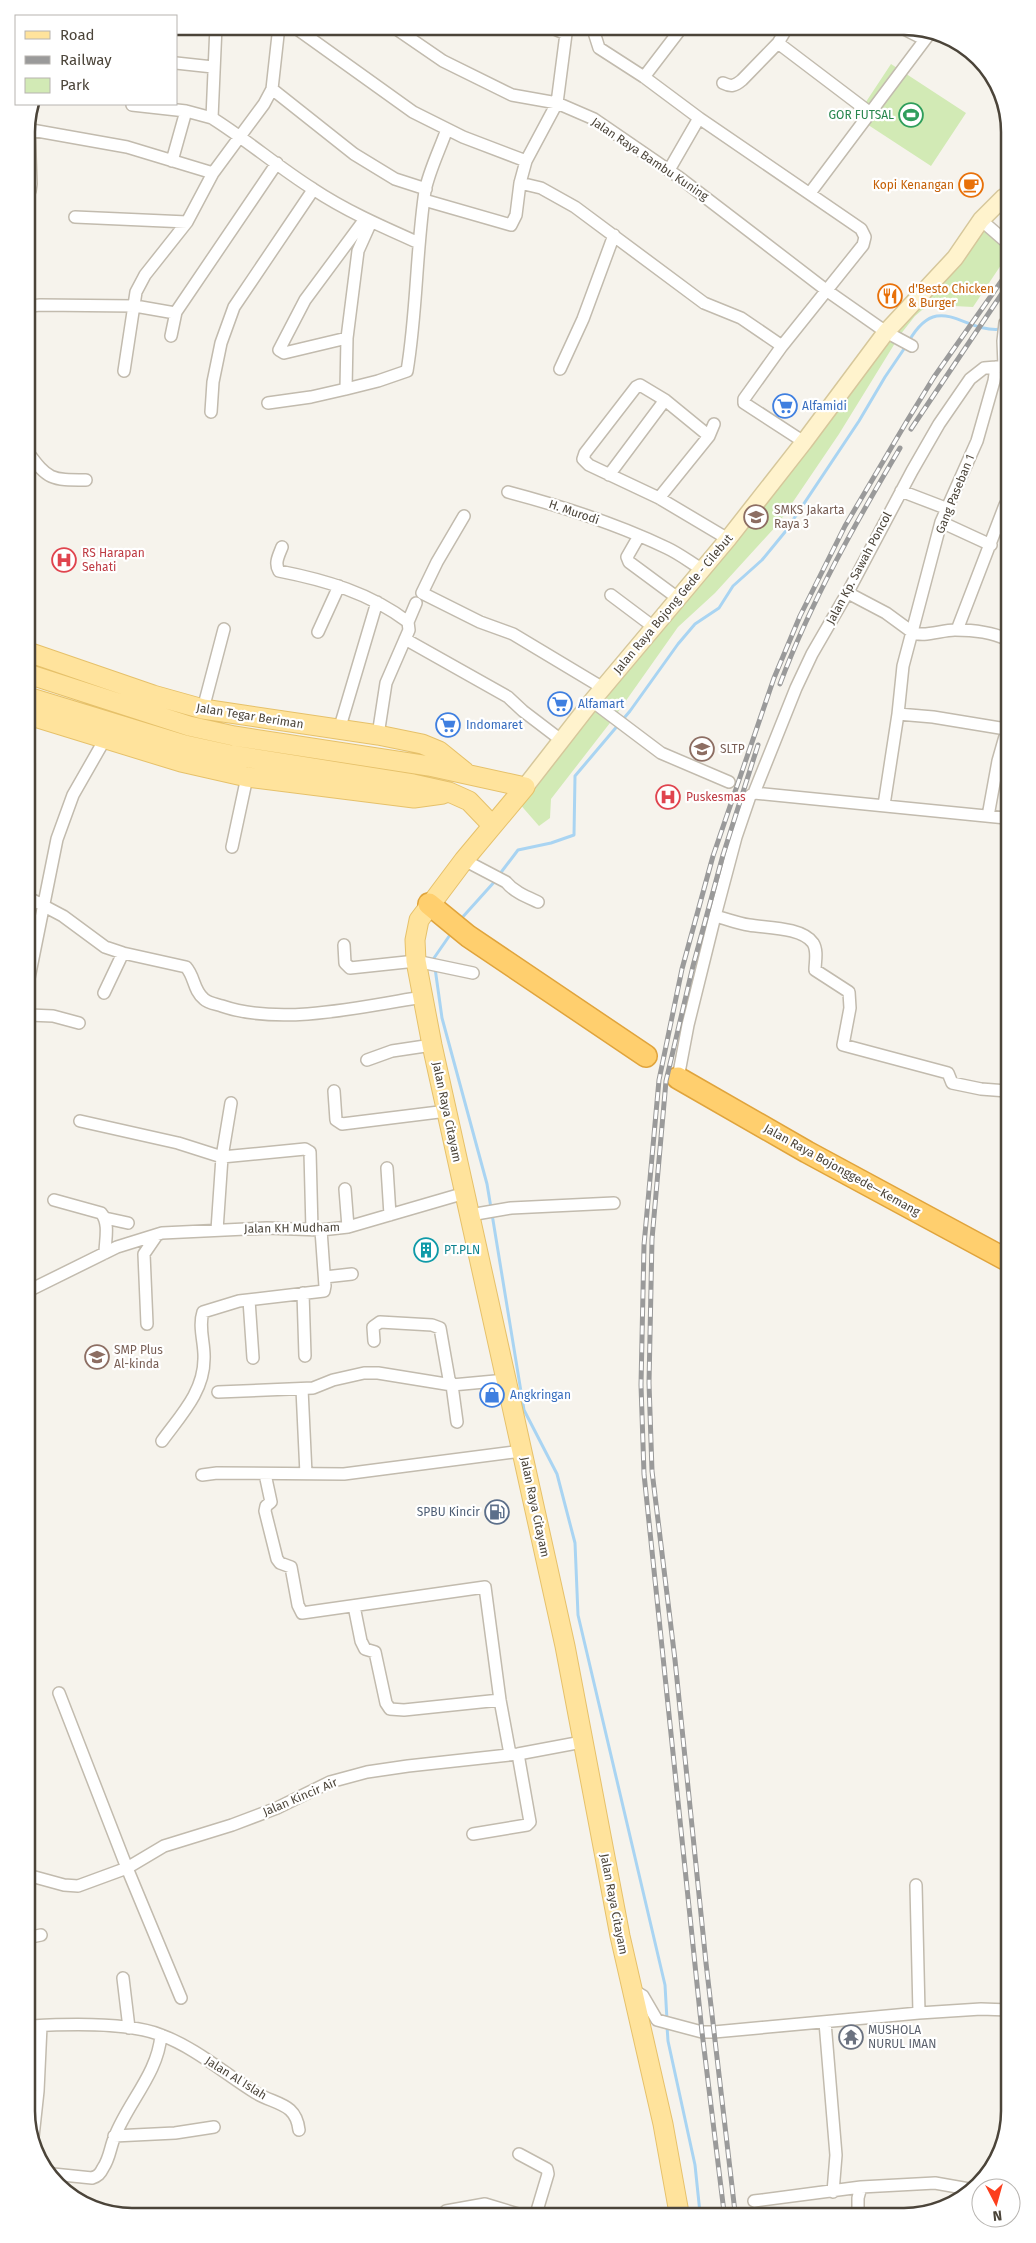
<svg xmlns="http://www.w3.org/2000/svg" width="1036" height="2243" font-family="'Fira Sans',sans-serif">
<rect width="100%" height="100%" fill="#f6f3ec"/>
<path fill="#d2eab5" d="M891,64l75,49 -35,53 -75,-49z
M984,227l20,20 1,12 -32,48 -39,-2 -12,5 -7,6 -15,19 -61,99 -61,90 -63,69 -37,34 -65,92 -62,80 -1,19 -11,8 -21,-24 156,-185 217,-279z"/>
<g fill="none" stroke-linecap="round" stroke-linejoin="round">
<path stroke="#a9d4f2" stroke-width="3" d="M909,341c30,-52 54,-7 93,-12
M499,875l19,-25 33,-7 23,-8 1,-59 55,-65 48,-67 17,-20 24,-16 14,-22 29,-26 23,-28 74,-111 26,-44 21,-31
M460,920l36,-40
M435,962l-1,-4 18,-26
M435,968l7,50 45,166 4,24
M492,1214l32,196 33,64 18,69 3,72 87,370 2,35
M667,2026l1,15 27,124 5,48"/>
<g stroke="#c2bbae" stroke-width="14">
<path id="street" d="M216,26l-4,92c35,22 66,49 101,71 33,22 70,38 106,54
M293,26l120,86 50,25 63,24
M392,26l51,35 69,34 45,8 37,16 86,59 146,112 60,42 26,14
M548,26l18,8
M567,26l-10,77 -31,58 -6,22 21,5 34,19 129,96 37,15 41,28
M592,26l7,22 45,29
M683,26l-39,51 55,41
M898,26l26,13
M778,43l91,69
M176,63l37,4
M723,83c8,4 12,3 19,-3l36,-37 10,-17
M272,89l82,65 41,25 31,10
M132,105l54,6 26,7
M26,129l101,18 86,26
M172,161l14,-50
M669,170l30,-52 162,111 4,8 -2,8 -81,101 -38,53v4l60,39
M27,193l3,-2 1,-7 -2,-55
M810,193l120,-160
M424,200l87,25 5,-10 4,-32
M75,217l112,5
M981,220l23,20
M27,309l4,-3 9,-1 95,1 40,7
M171,336l5,-24 101,-149
M347,338l-63,15 -5,-3 26,-50 60,-81
M1004,366l-1,-25 2,-18
M1005,366l-9,1 -2,14 -17,60 -36,81 -29,110c11,6 29,-2 43,-2 15,0 36,2 51,9
M560,369l23,-50 31,-84
M124,371l12,-79 9,-17 42,-53 26,-49 51,-69 8,-15 7,-63
M346,389l32,-8 29,-10c10,-59 9,-120 18,-180 4,-20 15,-42 22,-62
M268,403l43,-6 35,-8 1,-51 11,-87 13,-29
M211,412l2,-30 8,-39 13,-36 79,-117
M709,436l-44,-36 -25,-15 -4,2 -51,66 -2,6 6,6 70,33 69,41
M27,451c21,29 24,29 59,29
M609,475l56,-75
M901,491l47,18
M508,492c53,14 109,32 159,56 13,6 24,15 36,22
M659,498l50,-62 5,-12
M464,516l-27,46 -15,31 58,29 33,12 90,54
M941,522l50,23
M639,536l-12,21 2,5 50,37
M282,547c-3,8 -8,16 -3,24 46,9 91,22 129,51l1,8 -23,53 -8,52
M848,593l38,20 26,19 -9,34 -5,48
M611,595l44,33
M408,622l8,-19
M957,630l48,-125
M318,632l21,-46
M405,639l103,58 15,14 38,29
M592,701l69,52 68,29
M203,709l21,-80
M339,730l38,-128
M754,793l42,-105 16,-34 37,-64 63,-119 27,-47 31,-45 14,-11 12,-1
M884,805l14,-91 35,3 73,12
M988,816l10,-55 8,-28
M1006,818l-252,-25 -4,3 -14,41 -21,79c12,3 22,7 34,9 17,3 53,2 64,18 5,8 2,19 2,27l34,22 1,16 -7,37 105,28 4,10 29,6 26,2
M232,847l15,-70
M464,860l42,22c8,10 21,15 32,20
M29,898l34,18 42,31 18,6 63,14c9,10 7,23 18,32 4,4 12,5 18,7 58,20 140,1 200,-9
M344,945l1,18 5,5 66,-7 57,12
M29,978l28,-139 16,-44 32,-56
M104,993l19,-40
M29,1015l24,1 26,7
M367,1060l25,-9 40,-6
M678,1078l10,-53 27,-109
M334,1091l2,29 6,4 105,-13
M80,1121l98,22 44,14 83,-8 5,3 2,78
M387,1168l3,47
M345,1189l3,38
M54,1200l47,13c9,10 4,28 4,40
M470,1215l41,-7 103,-5
M105,1218l23,5
M217,1230l5,-73 9,-54
M325,1277l27,-3
M30,1290l87,-43 45,-14 105,-5 54,2 27,-3 117,-34
M303,1293l2,63
M249,1300l4,58
M147,1324l-3,-70 13,-19
M374,1341l-1,-14 7,-5 52,3 8,3 9,51 3,6 54,-5
M302,1389l4,85
M218,1392l95,-4 20,-8 31,-7h14l74,12 5,37
M162,1441c18,-25 42,-49 42,-82 1,-15 -6,-32 -1,-47l36,-11 85,-10 1,-5 -4,-56
M265,1474l6,28 -5,4 -1,5 12,48 3,4 11,4 7,38 4,8 183,-26 15,113 10,54
M202,1475l15,-2 127,1 178,-23
M354,1606l7,35 4,8 10,3 11,51 4,6 14,1 96,-10
M59,1693l68,175 54,130
M473,1834l54,-9 3,-3 -12,-68
M31,1876l33,9 14,1 49,-18 37,-22 68,-21 45,-17 53,-26 37,-10 41,-6 110,-12 64,-12
M916,1885l3,128
M31,1937l10,-2
M123,1978l6,50
M633,1990l10,6 14,24 45,12h12l205,-19 62,-4 28,1
M825,2022l11,133 -3,37
M32,2026c35,-2 96,-4 129,9 35,13 64,39 95,58 21,12 40,10 43,37
M114,2136l61,-3 39,-6
M32,2146l6,-55 3,-65
M519,2154l28,15 1,5 -12,40
M53,2174l39,4c6,-2 8,-4 11,-10 7,-10 7,-21 12,-32 14,-35 43,-63 46,-101
M754,2201l107,-14 74,-4 34,6
M858,2212v-14l3,-11
M443,2214l3,-3 39,-7 33,10"/>
</g>
<g stroke="#d6c79b" stroke-width="19">
<path id="secondary" d="M525,787l67,-86 136,-162 76,-97 82,-110 69,-74 26,-38 23,-23"/>
</g>
<g stroke="#e6c16a" stroke-width="21">
<path id="primary" d="M28,652l125,43 50,14 175,26 44,9 17,7 26,21
M28,674l161,52 45,10 195,30 96,21
M28,697l157,48 46,10 182,29 36,8 20,9 23,24
M28,715l153,47 66,15 167,21 29,-4
M525,787l-61,73 -45,60 -4,20 1,21 16,84 133,601 55,290 43,188 16,89"/>
</g>
<g stroke="#e0a43c" stroke-width="24">
<path id="highway" d="M429,904l39,32 178,120
M678,1078l129,74 200,108"/>
</g>
<use href="#street" stroke="#fff" stroke-width="11"/>
<use href="#secondary" stroke="#fff3cd" stroke-width="16"/>
<use href="#primary" stroke="#ffe39c" stroke-width="19"/>
<use href="#highway" stroke="#ffcf6e" stroke-width="21"/>
<g stroke="#9a9a9a" stroke-width="5">
<path id="rail" d="M911,429l94,-140
M780,684c31,-83 75,-160 120,-236
M724,2212l-22,-180 -58,-558 -3,-89 3,-140 15,-165 23,-111 31,-113 61,-178 26,-62 45,-90 62,-105 27,-44 71,-101
M735,2212l-29,-249 -31,-303 -23,-189 -3,-88 3,-144 14,-158 27,-115 30,-111 35,-110"/>
</g>
<use href="#rail" stroke="#fff" stroke-width="3" stroke-dasharray="9" stroke-linecap="butt"/>
</g>
<defs>
<g id="stadium-ring" transform="scale(1.25)"><circle r="9.5" fill="#fff" stroke="#2e9e5b" stroke-width="1.5"/><path d="M0-5a6.5 5 0 1 0 0 10a6.5 5 0 1 0 0-10ZM-3.5-1.8h7v3.6h-7Z" fill="#2e9e5b"/></g>
<g id="cafe-ring" transform="scale(1.25)"><circle r="9.5" fill="#fff" stroke="#e8710a" stroke-width="1.5"/><path d="M-5.5-4.5H6V0H3Q3 3.5 0 3.5H-2.5Q-5.5 3.5-5.5 0ZM3-3.2v2h1.7v-2ZM-6 4.5H4V6H-6Z" fill="#e8710a"/></g>
<g id="restaurant-ring" transform="scale(1.25)"><circle r="9.5" fill="#fff" stroke="#e8710a" stroke-width="1.5"/><path d="M-5-6h1v4h1v-4h1v4h1v-4h1v5L-1.5 .5V6h-2V.5L-5-1ZM5-6V6H3V1.5H1.5Q1.5-4 5-6Z" fill="#e8710a"/></g>
<g id="supermarket-ring" transform="scale(1.25)"><circle r="9.5" fill="#fff" stroke="#3f7fe0" stroke-width="1.5"/><path d="M-6-5.5h2.5l.6 2H6L4.5 2H-2.5L-4.4-4H-6ZM-1.5 3.2a1.3 1.3 0 1 0 .1 0ZM3 3.2a1.3 1.3 0 1 0 .1 0Z" fill="#3f7fe0"/></g>
<g id="school-ring" transform="scale(1.25)"><circle r="9.5" fill="#fff" stroke="#8d6e63" stroke-width="1.5"/><path d="M0-5L7-2L0 1L-7-2ZM-4 1L0 2.5L4 1V4Q0 6-4 4Z" fill="#8d6e63"/></g>
<g id="hospital-ring" transform="scale(1.25)"><circle r="9.5" fill="#fff" stroke="#e0444e" stroke-width="1.5"/><path d="M-5-5h3v3.5h4V-5h3V5h-3V1.5h-4V5h-3Z" fill="#e0444e"/></g>
<g id="building-ring" transform="scale(1.25)"><circle r="9.5" fill="#fff" stroke="#0f9aa8" stroke-width="1.5"/><path d="M-4-6H4V6H1V3H-1V6H-4ZM-2.5-4.3h1.7v1.8h-1.7ZM.8-4.3h1.7v1.8H.8ZM-2.5-1h1.7V.8h-1.7ZM.8-1h1.7V.8H.8Z" fill="#0f9aa8"/></g>
<g id="shop-ring" transform="scale(1.25)"><circle r="9.5" fill="#fff" stroke="#3f7fe0" stroke-width="1.5"/><path d="M-5-2.5h2.3a2.7 3.5 0 0 1 5.4 0H5L5.5 6h-11ZM-1.5-2.5h3a1.5 2.3 0 0 0-3 0Z" fill="#3f7fe0"/></g>
<g id="fuel-ring" transform="scale(1.25)"><circle r="9.5" fill="#fff" stroke="#5c6f8a" stroke-width="1.5"/><path d="M-5.5-6h7V0h2V4h1.3V-2.5L3-4.5l.8-.8L6-3V5H2.5V1h-1V6h-7ZM-4.2-4.7v3.2H.2V-4.7Z" fill="#5c6f8a"/></g>
<g id="temple-ring" transform="scale(1.25)"><circle r="9.5" fill="#fff" stroke="#6b7280" stroke-width="1.5"/><path d="M0-6L5-2H3V0L6.5 2.5H4V6H1.5V3h-3V6H-4V2.5H-6.5L-3 0V-2H-5Z" fill="#6b7280"/></g>
</defs>
<g fill-rule="evenodd">
<use href="#stadium-ring" x="911" y="115"/>
<use href="#cafe-ring" x="971" y="185"/>
<use href="#restaurant-ring" x="890" y="296"/>
<use href="#supermarket-ring" x="785" y="406"/>
<use href="#school-ring" x="756" y="517"/>
<use href="#hospital-ring" x="64" y="560"/>
<use href="#supermarket-ring" x="560" y="704"/>
<use href="#supermarket-ring" x="448" y="725"/>
<use href="#school-ring" x="702" y="749"/>
<use href="#hospital-ring" x="668" y="797"/>
<use href="#building-ring" x="426" y="1250"/>
<use href="#school-ring" x="97" y="1357"/>
<use href="#shop-ring" x="492" y="1395"/>
<use href="#fuel-ring" x="497" y="1512"/>
<use href="#temple-ring" x="851" y="2037"/>
</g>
<g text-anchor="middle" stroke-width="4.5" stroke-linejoin="round" paint-order="stroke">
<g font-size="12" fill="#27864d" stroke="#fff" text-anchor="end">
<text x="894" y="119">GOR FUTSAL</text>
</g>
<g font-size="12" fill="#4b4439" stroke="#fff">
<text transform="translate(650 159) rotate(34)" y="4">Jalan Raya Bambu Kuning</text>
<text transform="translate(955 494) rotate(-68)" y="4">Gang Paseban 1</text>
<text transform="translate(574 512) rotate(19)" y="4">H. Murodi</text>
<text transform="translate(859 568) rotate(-62)" y="4">Jalan Kp. Sawah Poncol</text>
<text transform="translate(673 604) rotate(-50)" y="4">Jalan Raya Bojong Gede - Cilebut</text>
<text transform="translate(250 716) rotate(9)" y="4">Jalan Tegar Beriman</text>
<text transform="translate(447 1112) rotate(78)" y="4">Jalan Raya Citayam</text>
<text transform="translate(842 1170) rotate(29)" y="4">Jalan Raya Bojonggede—Kemang</text>
<text transform="translate(292 1228) rotate(-1)" y="4">Jalan KH Mudham</text>
<text transform="translate(535 1507) rotate(78)" y="4">Jalan Raya Citayam</text>
<text transform="translate(300 1797) rotate(-23)" y="4">Jalan Kincir Air</text>
<text transform="translate(614 1904) rotate(79)" y="4">Jalan Raya Citayam</text>
<text transform="translate(236 2078) rotate(32)" y="4">Jalan Al Islah</text>
</g>
<g font-size="12" fill="#c56008" stroke="#fff" text-anchor="end">
<text x="954" y="189">Kopi Kenangan</text>
<text x="908" y="293" text-anchor="start">d'Besto Chicken<tspan x="908" dy="14">&amp; Burger</tspan></text>
</g>
<g font-size="12" fill="#366cbe" stroke="#fff" text-anchor="start">
<text x="802" y="410">Alfamidi</text>
<text x="578" y="708">Alfamart</text>
<text x="466" y="729">Indomaret</text>
<text x="510" y="1399">Angkringan</text>
</g>
<g font-size="12" fill="#785e54" stroke="#fff" text-anchor="start">
<text x="774" y="514">SMKS Jakarta<tspan x="774" dy="14">Raya 3</tspan></text>
<text x="720" y="753">SLTP</text>
<text x="114" y="1354">SMP Plus<tspan x="114" dy="14">Al-kinda</tspan></text>
</g>
<g font-size="12" fill="#be3a42" stroke="#fff" text-anchor="start">
<text x="82" y="557">RS Harapan<tspan x="82" dy="14">Sehati</tspan></text>
<text x="686" y="801">Puskesmas</text>
</g>
<g font-size="12" fill="#0d838f" stroke="#fff" text-anchor="start">
<text x="444" y="1254">PT.PLN</text>
</g>
<g font-size="12" fill="#4e5e75" stroke="#fff" text-anchor="end">
<text x="480" y="1516">SPBU Kincir</text>
</g>
<g font-size="12" fill="#5b616d" stroke="#fff" text-anchor="start">
<text x="868" y="2034">MUSHOLA<tspan x="868" dy="14">NURUL IMAN</tspan></text>
</g>
</g>
<path d="M0 0H1036V2243H0ZM132 35H904A97 97 0 0 1 1001 132V2111A97 97 0 0 1 904 2208H132A97 97 0 0 1 35 2111V132A97 97 0 0 1 132 35Z" fill="#fff" fill-rule="evenodd"/>
<path fill="none" stroke="#4b4439" stroke-width="2.5" d="M132 35H904A97 97 0 0 1 1001 132V2111A97 97 0 0 1 904 2208H132A97 97 0 0 1 35 2111V132A97 97 0 0 1 132 35Z"/>
<rect x="15" y="15" width="162" height="90" fill="#ffffff" stroke="#b7b4b0"/>
<rect x="25" y="31" width="25" height="8" fill="#ffe39c" stroke="#b7b4b0"/>
<text x="60" y="40" font-size="15" fill="#4b4439">Road</text>
<rect x="25" y="56" width="25" height="8" fill="#9a9a9a" stroke="#b7b4b0"/>
<text x="60" y="65" font-size="15" fill="#4b4439">Railway</text>
<rect x="25" y="78" width="25" height="15" fill="#d2eab5" stroke="#b7b4b0"/>
<text x="60" y="90" font-size="15" fill="#4b4439">Park</text>
<g transform="translate(996 2203) rotate(174)"><circle r="24" fill="#ffffff" stroke="#b7b4b0"/>
<path d="M0-4L9 19L0 12L-9 19Z" fill="#fc3f1d"/>
<text y="-8" font-size="14" font-weight="bold" text-anchor="middle" fill="#4b4439">N</text>
</g>
</svg>
